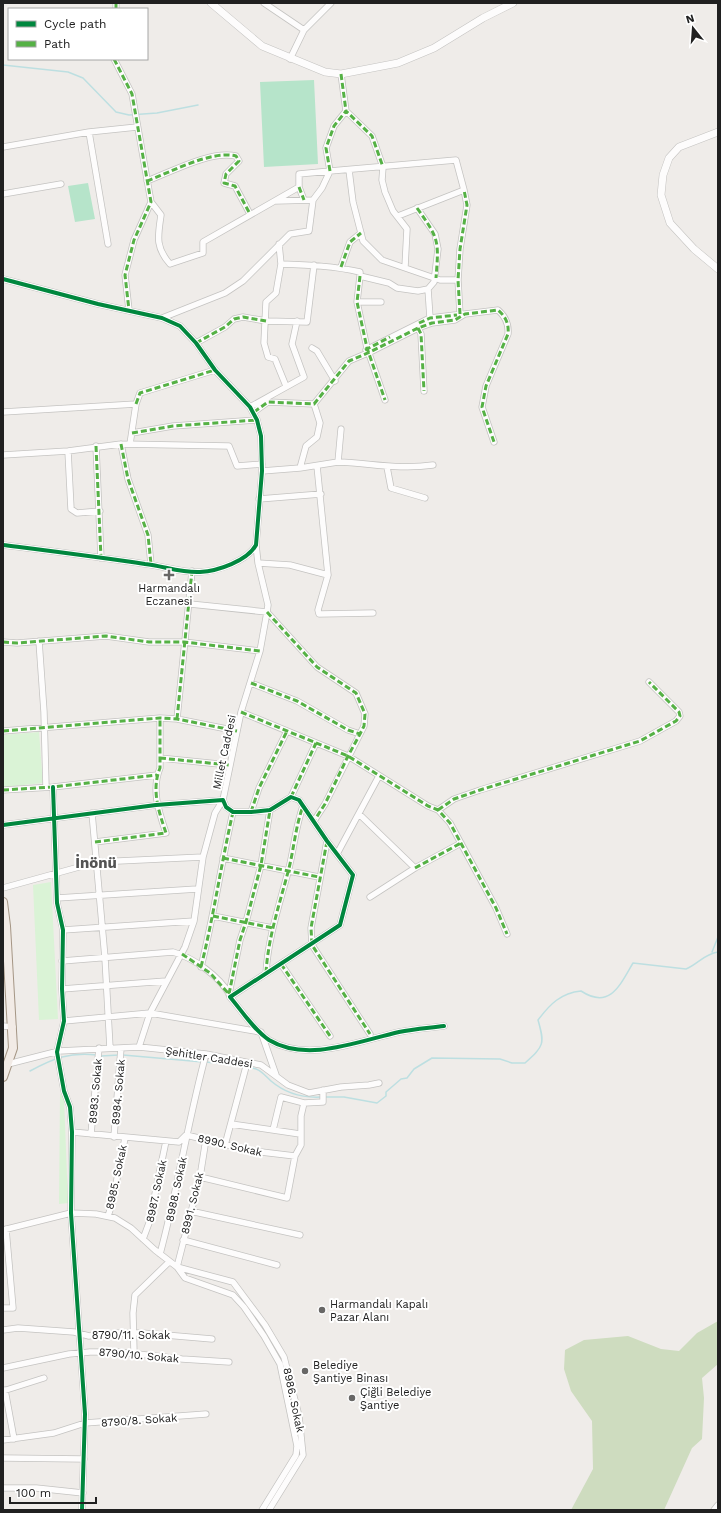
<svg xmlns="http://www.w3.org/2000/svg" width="721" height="1513" font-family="'Work Sans',sans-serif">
<rect width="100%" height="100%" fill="#efece9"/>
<path fill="#cedcbf" d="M718,1321v43l-16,14 2,20 -2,41 -10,9 -28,62h-93l22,-41 -1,-48 -21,-30 -7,-22 1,-19 19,-10 44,-4 33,13 18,2 18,-18z"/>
<path fill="#daf3d6" d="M39,732l4,51 -40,4v-52z
M51,882l7,137 -19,1 -6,-135z
M60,1094l4,3 4,106 -9,1z"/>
<path fill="#b6e4ca" d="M314,80l4,84 -54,3 -4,-85z
M88,183l7,36 -20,3 -7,-36z"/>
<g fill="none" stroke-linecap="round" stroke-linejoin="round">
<path stroke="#bddfe1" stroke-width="1.5" d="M3,65l65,7 15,6 33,34 13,3 28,-2 41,-8
M712,952l6,-15
M123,1055l80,7
M101,1056l18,-1
M206,1062l38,4
M248,1067c13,2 14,6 23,14 14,12 32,17 50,16
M30,1071c24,-13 39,-19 67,-16
M325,1097h19l33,6 9,-7v-4l15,-13 6,-1 7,-9 18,-11 68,1 12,4h13c19,-17 20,-19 13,-43 12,-16 23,-27 43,-29 29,19 39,-6 52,-28l53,6c12,-5 18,-15 32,-17"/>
<g stroke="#c4c3c1" stroke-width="7">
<path id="minor" d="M116,3v6
M264,3l40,27
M114,59l18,35 19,108 -17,38 -9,35 4,35
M290,59l14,-29 27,-27
M341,74l5,37
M89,132l19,112
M3,147l86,-15 48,-5
M349,170l4,32 10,39 19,19 58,20h18
M147,181c24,-9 64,-31 89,-25l3,5 -13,13 -2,9 11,3 15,28
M299,187l5,13
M3,194l58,-10
M276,201l37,-1
M151,202l10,13c-3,21 -6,32 9,49l33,-11v-11l96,-55v-13l31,-3 -4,-23 8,-22 12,-15 26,25 11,31 -1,13 3,12 8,19 14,18 -2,38
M279,244l2,20c27,1 53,2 79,8v4l29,7 8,5 21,3 10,-2 6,-7 4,-33 -3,-15 -18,-26
M281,264l-5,29 -10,9 -2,41 4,14 7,2 11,27
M341,267l9,-25 11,-9
M360,276l-3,26 10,46 18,52
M3,279l95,25 64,14 18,8 16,17 19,27 35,37 7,13 4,16 1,35 -6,74c-9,16 -38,26 -56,27 -18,1 -37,-6 -55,-8 -47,-7 -95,-13 -142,-19
M428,289l2,29
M357,302h24
M460,314l-2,-34 2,-31 7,-44 -3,-15
M162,318l63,-25 18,-12 47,-47 19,-3 4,-31 9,-12 8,-17 126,-11 8,30 -66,26
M418,328l3,6 3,57
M196,343l29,-16 9,-8 9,-2 23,4 41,1 7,-57
M312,348l5,3 18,30
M366,350l64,-32 33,-4
M250,407l54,-30 -12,-33 5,-23
M3,412l133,-8
M254,412l14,-10 46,2 35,-43 21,-9 48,-24 14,-5 23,-3 10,-6 33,-4c8,7 11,14 10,24l-22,52 -4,21 12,35
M341,429l-3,33c33,1 61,8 95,3
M132,433l41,-7 84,-6
M121,444l7,35 20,56 3,29
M130,444l6,-40 4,-11 75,-23
M96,446l5,112
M68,451l3,58 6,4 23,-2
M3,455l65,-4 53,-7 108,2 8,20 25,-2
M317,466l11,109 -10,35 1,4 54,-1
M387,467l4,21 34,10
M300,468l6,-22 11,-9 3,-14 -6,-19
M262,471l38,-3 38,-6
M259,499l62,-5
M258,563l32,2 38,10
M190,604l77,8 50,55 39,26 9,21 -1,12 -39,78 -11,17
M39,641l5,71 2,75
M3,642l14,1 89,-7 43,6h35l76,9
M251,683l46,18 51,29 12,4
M241,712l107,44 80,50 10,4 12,13 46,85 11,26
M177,719l15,-148
M3,731l157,-13 17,1 60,12
M160,758l69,7
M53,787l4,116 6,27 -1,59 2,32 -7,31 7,39 6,16 2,25 -1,81 14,201 -3,96
M3,790l50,-3 104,-12
M291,797l25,-54
M438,810l16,-11 26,-9 160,-49 36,-20 4,-5 -1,-4 -30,-30
M251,812l8,-24 28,-57
M92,813l13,145 5,90
M359,814l56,54
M3,825l153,-20 67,-5 3,7 7,5h18l19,-2 21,-13 8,3 28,41 26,34 -13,50 -110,72c12,14 24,33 39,43 38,23 90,1 130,-8 15,-3 30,-4 45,-6
M327,841l-16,87 1,17 58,89
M95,842l71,-9c-7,-21 -15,-43 -6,-65v-50
M337,854l42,-78
M223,858l96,19
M3,888l94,-26 106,-5
M370,897l45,-29 46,-25
M57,898l140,-9
M213,916l60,12
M63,930l131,-9
M62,961l111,-9c21,6 46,24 57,43
M281,964l49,72
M201,967c13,-52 20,-103 32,-155
M266,973c2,-35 13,-67 22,-101 6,-22 7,-44 15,-66
M62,989l104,-8
M229,994l11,-54 6,-18 15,-57 9,-55
M64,1021l86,-8 110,19
M3,1026l10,1
M261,1032l15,43
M139,1047l11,-34 35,-66 9,-26 9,-64 12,-44 8,-13 18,-88 19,-61 7,-39 1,-7 -10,-42 -2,-18
M8,1064l51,-13 80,-4 67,7 55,11 27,20 21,8 32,-6 28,-2 10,-2
M231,1124l69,10
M273,1130l8,-33 23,6 19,-1v-12
M72,1132l107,10 7,-7 67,16 42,5
M91,1134l8,-86
M114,1137l7,-89
M225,1145l22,-82
M200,1177l87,21 8,-42 6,-11v-29l3,-13
M190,1211l110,24
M108,1216l4,-12 13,-66
M3,1230l68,-17 25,1 19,4 16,10 24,22 22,17 56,15 32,43 19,32 15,59 4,39 -34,55
M143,1239l6,-16 17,-82
M183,1240l94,25
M160,1254c18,-66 28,-134 46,-200
M177,1267l8,11 48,17 11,12 20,29 16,28 17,82 -1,9 -34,55
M177,1267l23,-90 6,-38
M3,1308h10l-7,-79
M3,1330l15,-2 56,4 15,4 28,-3h25l70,6
M134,1353l-1,-40 2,-18 34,-33
M3,1368l66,-14 21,-2h30l62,7 47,3
M5,1390l9,49
M3,1391l41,-13
M3,1440l51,-7 31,-10 121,-9
M3,1458l81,1
M3,1488h33l47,5
M714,1510l4,-5"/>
</g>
<g stroke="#c4c3c1" stroke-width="8">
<path id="tertiary" d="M211,3l51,43 63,26 16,2 57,-11 36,-15 49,-30 30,-15
M718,132l-39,15 -10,11 -6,17 -2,20 9,28 24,26 24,20"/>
</g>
<g stroke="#a59685" stroke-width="10">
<path id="primary" d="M3,902l3,24 7,122 -10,29"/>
</g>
<use href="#minor" stroke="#fdfcfc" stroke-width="5.5"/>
<use href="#tertiary" stroke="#fdfcfc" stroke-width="7"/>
<use href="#primary" stroke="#f2ebe6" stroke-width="8"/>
<path stroke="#55b145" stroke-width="3" stroke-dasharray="6 3" stroke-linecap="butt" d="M116,3v6
M114,59l18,35 19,108 -17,38 -9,35 4,35
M341,74l5,37
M330,171l-4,-23 8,-22 12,-15 26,25 11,31
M147,181c24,-9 64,-31 89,-25l3,5 -13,13 -2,9 11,3 15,28
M299,187l5,13
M417,208c22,31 22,32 19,70
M341,267l9,-25 11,-9
M360,276l-3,26 10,46 18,52
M460,314l-2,-34 2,-31 7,-44 -3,-15
M419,323l11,-5 27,-3
M418,328l3,6 3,57
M196,343l29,-16 9,-8 9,-2 23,4
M365,350l25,-13
M136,404l4,-11 75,-23
M254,412l14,-10 46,2 35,-43 21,-9 48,-24 14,-5 23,-3 10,-6 33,-4c8,7 11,14 10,24l-22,52 -4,21 12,35
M132,433l41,-7 84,-6
M121,444l7,35 20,56 3,29
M96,446l5,112
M267,612l50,55 39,26 9,21 -1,12 -4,8 -12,22 -23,48 -11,17
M3,642l14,1 89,-7 43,6h35l76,9
M251,683l46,18 51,29 12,4
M241,712l107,44 80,50 10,4 12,13 46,85 11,26
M177,719l15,-148
M3,731l157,-13 17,1 60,12
M160,758l69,7
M3,790l50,-3 104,-12
M291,797l25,-54
M438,810l16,-11 26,-9 160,-49 36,-20 4,-5 -1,-4 -30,-30
M251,812l8,-24 28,-57
M327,841l-16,87 1,17 58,89
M95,842l71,-9c-7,-21 -15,-43 -6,-65v-50
M223,858l96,19
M415,868l46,-25
M213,916l60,12
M182,954l28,19 19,21 1,3
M281,964l49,72
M201,967c13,-52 20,-103 32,-155
M266,973c2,-35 13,-67 22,-101 6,-22 7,-44 15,-66
M229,994l11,-54 6,-18 15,-57 9,-55"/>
<g stroke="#fff" stroke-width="6">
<path id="cycleway" d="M3,279l95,25 64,14 18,8 16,17 19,27 35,37 7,13 4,16 1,35 -6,74c-9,16 -38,26 -56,27 -18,1 -37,-6 -55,-8 -47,-7 -95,-13 -142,-19
M53,787l4,116 6,27 -1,59 2,32 -7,31 7,39 6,16 2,25 -1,81 14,201 -3,96
M3,825l153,-20 67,-5 3,7 7,5h18l19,-2 21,-13 8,3 28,41 26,34 -13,50 -110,72c12,14 24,33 39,43 38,23 90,1 130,-8 15,-3 30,-4 45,-6"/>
</g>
<use href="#cycleway" stroke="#00873e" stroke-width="4"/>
</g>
<g fill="#686766" stroke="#fff" stroke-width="1.5">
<path d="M167 569h4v4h4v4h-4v4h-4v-4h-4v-4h4z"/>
<circle cx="322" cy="1310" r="4"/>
<circle cx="305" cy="1371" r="4"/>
<circle cx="352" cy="1398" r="4"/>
</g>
<g text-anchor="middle" stroke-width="4" stroke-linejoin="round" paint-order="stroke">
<g font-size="11" fill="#202020" stroke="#fff" text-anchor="start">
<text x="169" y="592" text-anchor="middle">Harmandalı<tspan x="169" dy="13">Eczanesi</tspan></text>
<text x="330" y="1308">Harmandalı Kapalı<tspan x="330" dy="13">Pazar Alanı</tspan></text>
<text x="313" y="1369">Belediye<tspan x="313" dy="13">Şantiye Binası</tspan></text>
<text x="360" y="1396">Çiğli Belediye<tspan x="360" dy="13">Şantiye</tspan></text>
</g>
<g font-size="11" fill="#202020" stroke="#fff">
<text transform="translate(224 752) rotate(-78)" y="4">Millet Caddesi</text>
<text transform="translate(209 1057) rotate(9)" y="4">Şehitler Caddesi</text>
<text transform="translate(95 1091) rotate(-85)" y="4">8983. Sokak</text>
<text transform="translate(118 1092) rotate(-85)" y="4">8984. Sokak</text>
<text transform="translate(230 1145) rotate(13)" y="4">8990. Sokak</text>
<text transform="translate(116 1177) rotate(-78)" y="4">8985. Sokak</text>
<text transform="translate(176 1189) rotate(-78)" y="4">8988. Sokak</text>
<text transform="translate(156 1191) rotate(-78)" y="4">8987. Sokak</text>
<text transform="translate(192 1203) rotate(-76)" y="4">8991. Sokak</text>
<text x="131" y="1339">8790/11. Sokak</text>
<text transform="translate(139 1355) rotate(5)" y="4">8790/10. Sokak</text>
<text transform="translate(294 1400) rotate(78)" y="4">8986. Sokak</text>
<text transform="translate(139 1420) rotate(-4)" y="4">8790/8. Sokak</text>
</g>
<g font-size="15" font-weight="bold" fill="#535353" stroke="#fff">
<text x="96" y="868">İnönü</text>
</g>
</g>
<rect width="721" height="1513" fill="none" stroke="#202020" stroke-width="8"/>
<rect x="8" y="8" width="140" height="52" fill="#ffffff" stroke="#a6a6a6"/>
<rect x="16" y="21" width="20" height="6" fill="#00873e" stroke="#a6a6a6"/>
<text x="44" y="28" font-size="12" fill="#202020">Cycle path</text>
<rect x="16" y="41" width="20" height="6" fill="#55b145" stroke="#a6a6a6"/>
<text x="44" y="48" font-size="12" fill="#202020">Path</text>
<g transform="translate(693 28) rotate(343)" stroke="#ffffff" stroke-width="3" paint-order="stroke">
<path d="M0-3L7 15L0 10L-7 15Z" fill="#202020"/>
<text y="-6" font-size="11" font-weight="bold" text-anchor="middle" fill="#202020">N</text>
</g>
<path d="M10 1497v6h86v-6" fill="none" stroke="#202020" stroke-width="2"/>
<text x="16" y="1497" font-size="12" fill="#202020" stroke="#ffffff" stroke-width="3" paint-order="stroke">100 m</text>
</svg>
